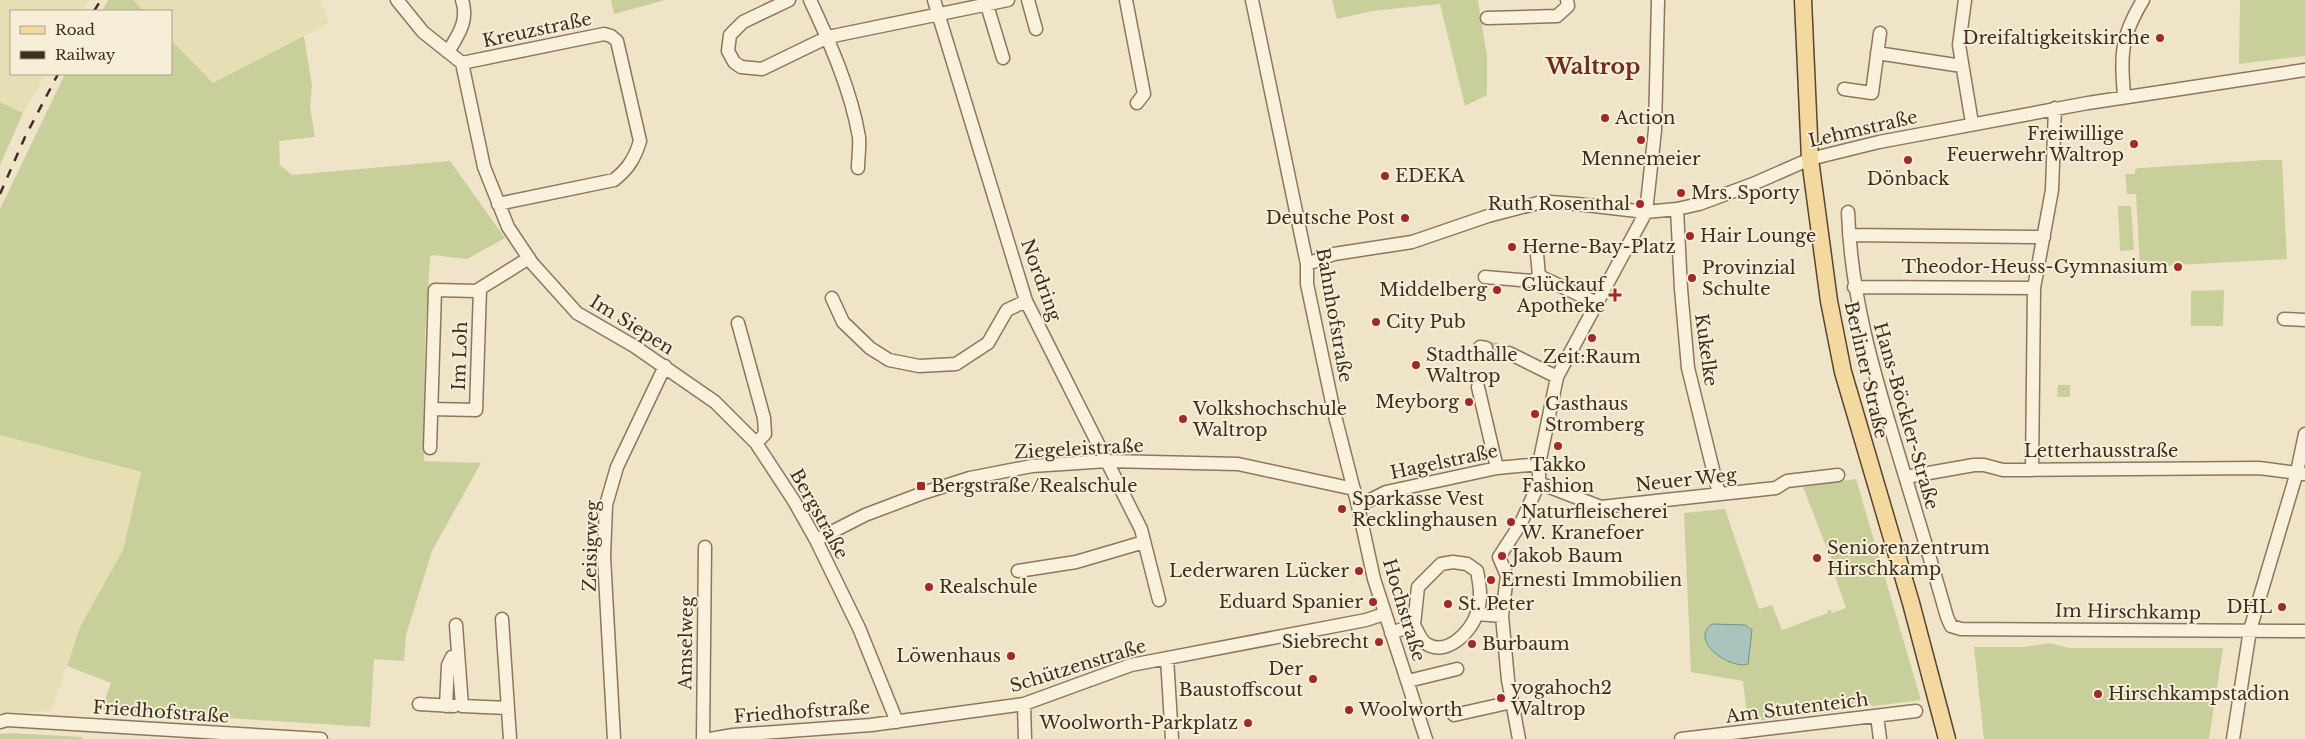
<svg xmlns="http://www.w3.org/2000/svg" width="2305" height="739" font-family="'Libre Baskerville',serif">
<rect width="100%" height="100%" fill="#f0e4c8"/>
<path fill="#e6deb5" d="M0,0h89l-7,11h-71v63h35l-23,39 -23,-11z
M133,0h187l9,23 -116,60 -42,-43v-29h-27z
M0,435l141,38 -18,77 -43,77 -29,84 -51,2z"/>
<path fill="#c9cf9b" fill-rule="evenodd" d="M108,0h25l11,11h-42z
M611,0h54l-51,14z
M1332,0h146l9,56v39l-22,11 -25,-102 -68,7 -35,8z
M2240,0h65v56l-66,8z
M304,36l8,50 -2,21 5,30 -36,4 1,24 12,10 158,-14 55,77 -38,21 -34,-4 -3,2 -5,80 -1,124 57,2 -49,88 -26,84 -2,26 -30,-2 -4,68 -269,-17 10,-27 -44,-17 13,-39 43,-77 18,-78 -141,-37v-226l65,-135h106v-34l42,43z
M0,102l23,11 -23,52z
M2266,160h16l5,99 -147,8 -4,-73h-9l-2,-20h10v-5l5,-1z
M2118,206h13l3,44 -14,1z
M2224,290l-1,36h-32v-35z
M2058,385h12v12h-13z
M1856,479l65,221 -173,22 -5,-41 -52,-9 -7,-159 41,-4 34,100 13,-4 10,25 46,-17 -1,-3 3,-1 2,4 14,-5 -13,-37 2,-2 -32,-82zM1712,624l37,3 -19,34 -20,-13z
M2049,643l21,5h153l-14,91h-225l-10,-92h50z
M10,733l72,4v2h-82v-5z"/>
<path fill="#a9c4bc" stroke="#6f938a" d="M1712,624l33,1 7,5 -4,34c-17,6 -60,-23 -36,-40z"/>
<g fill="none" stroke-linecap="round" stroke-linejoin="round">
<path stroke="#ccc0a6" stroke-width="12" stroke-dasharray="12 6" stroke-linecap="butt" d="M1486,348l14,1 9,4"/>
<g stroke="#8d765c" stroke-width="15">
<path id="minor" d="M397,0l26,32 39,31 22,104 24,60 24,36 45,50 57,33 81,56 41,41 38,58 22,39 43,88 38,94
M789,0l-46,22 -13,13 -2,16 6,11 7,5 21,2 66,-32 180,-37
M810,0c20,43 41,90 49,137 1,10 -1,21 -1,31
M934,0l92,301 115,228 18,71
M1028,0l8,29
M1126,0l18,94 -7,9
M1252,0l55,264v20l27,128 24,94 16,73 52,160
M1965,0l-6,45 13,78
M987,5l16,53
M1487,18l70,-2 11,-10 -1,-6
M448,52c10,-17 21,-31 14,-52
M1877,53l85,13
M462,63l142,-29 7,2 6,5 23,100c-5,17 -12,28 -26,39l-116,24
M1844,89l28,4 8,-60
M2124,97c-3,-44 -4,-59 19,-97
M1677,209l4,80 7,79 31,126
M1848,212c3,83 24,155 48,234 17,57 35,114 51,171l4,9 10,3 344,2
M1849,235l195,2
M1537,254l2,22 58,27
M1307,264l27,-10 78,-12 76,-26 50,-13 12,-1 27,2 69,8 31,-3 22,-5 54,-20 57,-25 69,-17 209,-39 217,-33
M1485,277l48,4 6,-5
M1854,287l180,1
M832,298l11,24 27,26 19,12 30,6 37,-2 32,-21 19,-33 19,-9
M2284,319l21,1
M738,323l26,95 1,16 -9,9
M1480,347l6,1
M1509,353l48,24
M1478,387l19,81
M432,409l44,1 4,-121
M430,448l5,-158 41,1 53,-33
M2032,470l2,-182 18,-98 3,-82
M1906,477l68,-12h10l19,5 256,-2 46,6
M1539,483l62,24 175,-19 11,-7 51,-6
M1358,506l28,-14 111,-24 42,-4
M816,540l49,-25 58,-22 47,-15 62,-12 76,-5 130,3 116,25
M1018,571l58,-9 68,-20
M1477,614l25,2
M502,619l8,120
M456,625l6,81 46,2
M1391,633l23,-8 4,-38 23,-23 12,-2 14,2 10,7c3,15 5,28 0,42 -6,20 -33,46 -53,29 -4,-4 -7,-12 -10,-17
M1167,658l5,81
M1408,681l49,-12
M419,704l35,2
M1024,704l1,35
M446,706l2,-41 4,-8 6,1
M1454,715l58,-13
M1877,716l3,23
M0,722l7,-2 314,19
M614,739l-10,-182 2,-52 11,-38 48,-101
M703,739l2,-192
M710,739l23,-4 138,-10 153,-21 107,-39 235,-45 18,-6
M1519,739l-11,-59 -6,-64 5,-40 -8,-19 22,-34 18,-40v-19l18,-87 89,-165 9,-82 3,-130
M1681,739l235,-28
M2233,739l17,-109 47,-158 8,-38"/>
</g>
<g stroke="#5b4430" stroke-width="19">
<path id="major" d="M1803,0l7,159 19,142 14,71 68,231 36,136"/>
</g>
<use href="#minor" stroke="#faf1dc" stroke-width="12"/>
<use href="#major" stroke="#f3d9a0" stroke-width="16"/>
<path stroke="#3d2e20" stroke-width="2.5" stroke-dasharray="9 9" stroke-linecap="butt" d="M94,11l7,-11
M0,194l25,-57 33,-63"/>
</g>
<g fill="#9e2a2b" stroke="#f7eed8" stroke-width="2">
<circle cx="2160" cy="38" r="5"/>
<circle cx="1605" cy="118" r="5"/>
<circle cx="1641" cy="140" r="5"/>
<circle cx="2134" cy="144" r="5"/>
<circle cx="1908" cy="160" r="5"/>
<circle cx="1385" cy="176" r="5"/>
<circle cx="1681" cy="193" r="5"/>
<circle cx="1640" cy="204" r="5"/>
<circle cx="1405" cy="218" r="5"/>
<circle cx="1690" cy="236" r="5"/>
<circle cx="1512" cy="247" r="5"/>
<circle cx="2178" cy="267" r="5"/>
<circle cx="1692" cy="278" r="5"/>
<circle cx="1497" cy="290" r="5"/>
<path d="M1612.5 287.5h5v5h5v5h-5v5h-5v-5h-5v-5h5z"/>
<circle cx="1376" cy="322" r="5"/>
<circle cx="1592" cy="338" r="5"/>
<circle cx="1416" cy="365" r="5"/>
<circle cx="1469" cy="402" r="5"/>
<circle cx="1535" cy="414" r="5"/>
<circle cx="1183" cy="419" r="5"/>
<circle cx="1558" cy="446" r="5"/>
<rect x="916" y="481" width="10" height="10" rx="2.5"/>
<circle cx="1342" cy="509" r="5"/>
<circle cx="1511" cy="522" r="5"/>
<circle cx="1502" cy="556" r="5"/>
<circle cx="1817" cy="558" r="5"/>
<circle cx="1359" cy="571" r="5"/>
<circle cx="1491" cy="580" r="5"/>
<circle cx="929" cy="587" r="5"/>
<circle cx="1373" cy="602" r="5"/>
<circle cx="1448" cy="604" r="5"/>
<circle cx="2282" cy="607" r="5"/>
<circle cx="1379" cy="642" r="5"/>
<circle cx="1472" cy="644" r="5"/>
<circle cx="1011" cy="656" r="5"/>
<circle cx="1313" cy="679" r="5"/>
<circle cx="2098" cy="694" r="5"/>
<circle cx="1501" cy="698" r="5"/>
<circle cx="1349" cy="710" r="5"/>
<circle cx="1248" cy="723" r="5"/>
</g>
<g text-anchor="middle" stroke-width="4" stroke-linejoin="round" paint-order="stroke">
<g font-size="18" fill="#3d2e20" stroke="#f7eed8">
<text transform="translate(537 30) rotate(-12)" y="6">Kreuzstraße</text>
<text transform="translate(1863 129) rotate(-13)" y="6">Lehmstraße</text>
<text transform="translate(1041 280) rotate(70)" y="6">Nordring</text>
<text transform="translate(1334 315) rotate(80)" y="6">Bahnhofstraße</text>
<text transform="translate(632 325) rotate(32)" y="6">Im Siepen</text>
<text transform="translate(1706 350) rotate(82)" y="6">Kukelke</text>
<text transform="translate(460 356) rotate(-88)" y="6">Im Loh</text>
<text transform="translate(1866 370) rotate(77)" y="6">Berliner Straße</text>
<text transform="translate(1906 416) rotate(74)" y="6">Hans-Böckler-Straße</text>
<text transform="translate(1079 449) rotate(-3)" y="6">Ziegeleistraße</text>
<text x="2101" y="457">Letterhausstraße</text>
<text transform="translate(1444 462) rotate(-12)" y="6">Hagelstraße</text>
<text transform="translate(1686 480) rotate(-6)" y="6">Neuer Weg</text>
<text transform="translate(819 514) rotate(61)" y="6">Bergstraße</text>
<text transform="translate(591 546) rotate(-88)" y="6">Zeisigweg</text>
<text transform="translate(1404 610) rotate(73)" y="6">Hochstraße</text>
<text transform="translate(2128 612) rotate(1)" y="6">Im Hirschkamp</text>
<text transform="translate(686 643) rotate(-89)" y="6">Amselweg</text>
<text transform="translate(1078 666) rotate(-17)" y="6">Schützenstraße</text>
<text transform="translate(1797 708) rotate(-7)" y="6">Am Stutenteich</text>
<text transform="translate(161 712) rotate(4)" y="6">Friedhofstraße</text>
<text transform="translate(802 712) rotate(-4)" y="6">Friedhofstraße</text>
</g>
<g font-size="18" fill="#3d2e20" stroke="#f7eed8" text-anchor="start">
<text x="2150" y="44" text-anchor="end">Dreifaltigkeitskirche</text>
<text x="1615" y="124">Action</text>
<text x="2124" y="140" text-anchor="end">Freiwillige<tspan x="2124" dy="21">Feuerwehr Waltrop</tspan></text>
<text x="1641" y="165" text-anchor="middle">Mennemeier</text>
<text x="1395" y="182">EDEKA</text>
<text x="1908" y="185" text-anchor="middle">Dönback</text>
<text x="1691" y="199">Mrs. Sporty</text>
<text x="1630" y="210" text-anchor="end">Ruth Rosenthal</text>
<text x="1395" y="224" text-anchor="end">Deutsche Post</text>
<text x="1700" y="242">Hair Lounge</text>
<text x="1522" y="253">Herne-Bay-Platz</text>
<text x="2168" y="273" text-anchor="end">Theodor-Heuss-Gymnasium</text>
<text x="1702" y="274">Provinzial<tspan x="1702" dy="21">Schulte</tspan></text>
<text x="1605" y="291" text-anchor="end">Glückauf<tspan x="1605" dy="21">Apotheke</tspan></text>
<text x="1487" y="296" text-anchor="end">Middelberg</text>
<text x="1386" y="328">City Pub</text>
<text x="1426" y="361">Stadthalle<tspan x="1426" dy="21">Waltrop</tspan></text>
<text x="1592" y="363" text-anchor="middle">Zeit:Raum</text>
<text x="1459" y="408" text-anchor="end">Meyborg</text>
<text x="1545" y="410">Gasthaus<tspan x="1545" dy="21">Stromberg</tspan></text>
<text x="1193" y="415">Volkshochschule<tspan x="1193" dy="21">Waltrop</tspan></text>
<text x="1558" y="471" text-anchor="middle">Takko<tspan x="1558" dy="21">Fashion</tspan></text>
<text x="931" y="492">Bergstraße/Realschule</text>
<text x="1352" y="505">Sparkasse Vest<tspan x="1352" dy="21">Recklinghausen</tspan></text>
<text x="1521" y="518">Naturfleischerei<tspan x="1521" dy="21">W. Kranefoer</tspan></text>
<text x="1827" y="554">Seniorenzentrum<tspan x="1827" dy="21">Hirschkamp</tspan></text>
<text x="1512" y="562">Jakob Baum</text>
<text x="1349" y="577" text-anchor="end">Lederwaren Lücker</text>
<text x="1501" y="586">Ernesti Immobilien</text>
<text x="939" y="593">Realschule</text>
<text x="1363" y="608" text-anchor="end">Eduard Spanier</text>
<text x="1458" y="610">St. Peter</text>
<text x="2272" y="613" text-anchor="end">DHL</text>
<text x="1369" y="648" text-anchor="end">Siebrecht</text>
<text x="1482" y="650">Burbaum</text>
<text x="1001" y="662" text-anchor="end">Löwenhaus</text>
<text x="1303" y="675" text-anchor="end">Der<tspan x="1303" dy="21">Baustoffscout</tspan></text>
<text x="1511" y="694">yogahoch2<tspan x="1511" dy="21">Waltrop</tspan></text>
<text x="2108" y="700">Hirschkampstadion</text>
<text x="1359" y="716">Woolworth</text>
<text x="1238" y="729" text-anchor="end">Woolworth-Parkplatz</text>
</g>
<g font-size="22" font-weight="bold" fill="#6b2e1e" stroke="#f7eed8">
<text x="1593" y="74">Waltrop</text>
</g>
</g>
<rect x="10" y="10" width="162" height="65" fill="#f7eed8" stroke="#ada18e"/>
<rect x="20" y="26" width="25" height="8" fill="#f3d9a0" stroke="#ada18e"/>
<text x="55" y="35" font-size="15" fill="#3d2e20">Road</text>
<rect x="20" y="51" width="25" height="8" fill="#3d2e20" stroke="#ada18e"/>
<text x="55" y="60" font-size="15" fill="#3d2e20">Railway</text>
</svg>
